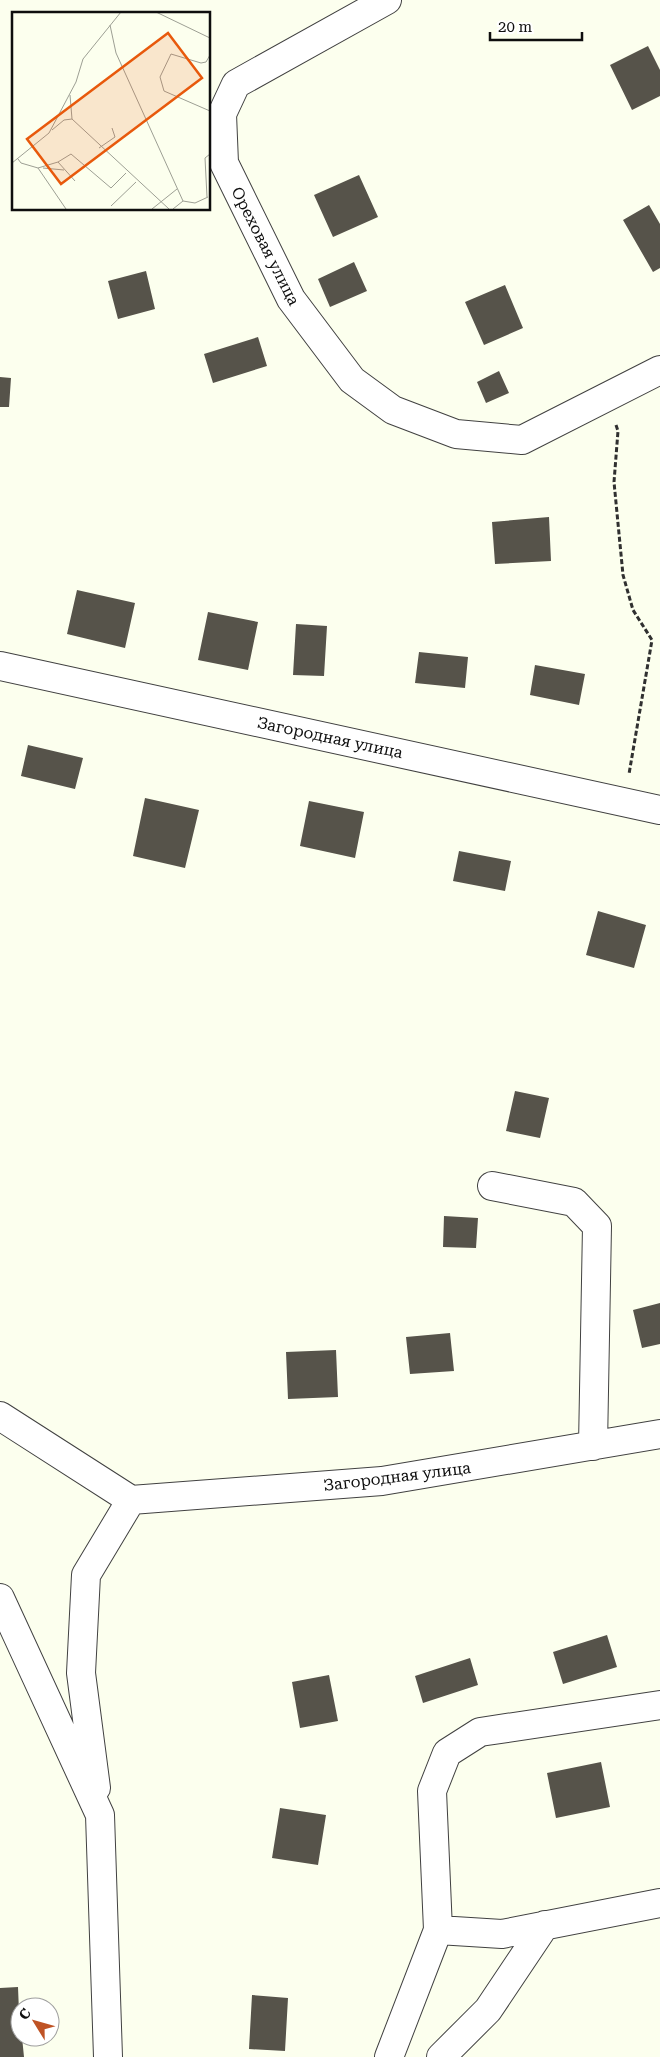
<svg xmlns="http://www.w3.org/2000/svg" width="660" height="2057" font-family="'Roboto Serif',serif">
<rect width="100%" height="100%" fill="#fcffee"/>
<path fill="#56534a" d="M648,46l12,24v26l-28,14 -22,-45z
M359,175l19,42 -45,20 -19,-42z
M649,205l11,19v44l-7,4 -30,-52z
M354,262l13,29 -37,16 -12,-28z
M146,271l9,38 -37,10 -10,-38z
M505,285l18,43 -39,17 -19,-43z
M258,337l9,29 -54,17 -9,-29z
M499,371l10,22 -23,10 -9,-21z
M0,377l11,1 -2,29h-9z
M549,517l2,44 -56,3 -3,-42z
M77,590l58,13 -10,45 -58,-14z
M208,612l50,10 -10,48 -50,-10z
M296,624l31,2 -3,50 -31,-1z
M419,652l49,5 -3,31 -50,-5z
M535,665l50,9 -6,31 -49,-10z
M28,745l55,13 -8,31 -54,-13z
M145,798l54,12 -14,58 -52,-12z
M309,801l55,11 -9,46 -55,-12z
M459,851l52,10 -6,30 -52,-10z
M598,911l48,14 -12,43 -48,-13z
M515,1091l34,7 -9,40 -34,-7z
M444,1216l34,2 -2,30 -33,-1z
M660,1303v41l-18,4 -9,-38z
M450,1333l4,38 -44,3 -4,-37z
M336,1350l2,47 -50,2 -2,-47z
M607,1635l10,32 -54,17 -10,-32z
M470,1658l8,27 -55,18 -8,-27z
M329,1675l9,46 -38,7 -8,-46z
M601,1762l9,45 -54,11 -9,-45z
M280,1808l46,7 -8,50 -46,-7z
M18,1987l2,50h2l2,20h-24v-69z
M252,1995l36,3 -3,53 -36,-2z"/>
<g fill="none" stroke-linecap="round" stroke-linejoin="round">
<g stroke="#414141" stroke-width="30">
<path id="minor" d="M387,0l-151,84 -14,30 2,49 67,136 61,81 41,30 63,24 66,6 138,-70
M0,666l660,144
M492,1186l82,16 23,24 -4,220
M0,1416l131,84
M131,1500l251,-19 278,-47
M0,1598l100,217 8,242
M96,1788l-15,-115 5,-98 45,-75
M438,1930l64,4 158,-31
M389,2057l49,-127 -6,-139 15,-38 33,-21 180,-27
M441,2057l47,-47 57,-85"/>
</g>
<path stroke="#303030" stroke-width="3" stroke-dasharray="5 2.5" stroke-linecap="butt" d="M616,425l2,6 -4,51 9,93 10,35 19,30 -23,134"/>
<use href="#minor" stroke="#fff" stroke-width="28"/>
</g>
<g text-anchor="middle" stroke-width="5" stroke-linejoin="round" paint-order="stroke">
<g font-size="16" fill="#0e0e0e" stroke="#fff">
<text transform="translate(266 246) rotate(63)" y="6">Ореховая улица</text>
<text transform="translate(330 737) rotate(12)" y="6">Загородная улица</text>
<text transform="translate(397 1476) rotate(-7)" y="6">Загородная улица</text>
</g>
</g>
<g transform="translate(12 12)">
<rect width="198" height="198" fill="#fcffee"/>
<path fill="none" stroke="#9d9f94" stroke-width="1" d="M144,0l54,26M98,13l6,28 67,148M198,43l-4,7 -5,1 -30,-9 -11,23 4,14 46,20M58,83l2,24M60,107l97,90M40,118l12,-10 8,-1M87,136l16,-11 -3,-9M6,147l3,4 17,5 28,41M46,150l17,19M0,151l37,-30 27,-51 7,-23 38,-47M26,156l20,-6 13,-8 40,34 15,-15M31,156l21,2M195,185l-2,-39 5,-4M99,194l25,-24M140,197l25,-20M161,197l10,-8 12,2 13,-6"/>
<path fill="#e8590c" fill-opacity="0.15" stroke="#e8590c" stroke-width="2.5" d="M156,21l34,45 -141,106 -34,-45z"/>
<rect width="198" height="198" fill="none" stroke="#0e0e0e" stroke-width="2.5"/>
</g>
<g transform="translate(35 2022) rotate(307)"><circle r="24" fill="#ffffff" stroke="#9f9f9f"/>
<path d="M0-4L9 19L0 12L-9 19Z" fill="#bf5324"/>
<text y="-8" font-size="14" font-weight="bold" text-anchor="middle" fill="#0e0e0e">С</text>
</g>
<path d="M490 32v8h92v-8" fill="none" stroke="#0e0e0e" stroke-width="2.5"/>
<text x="498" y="32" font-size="15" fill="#0e0e0e" stroke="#ffffff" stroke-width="4" paint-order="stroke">20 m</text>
</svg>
